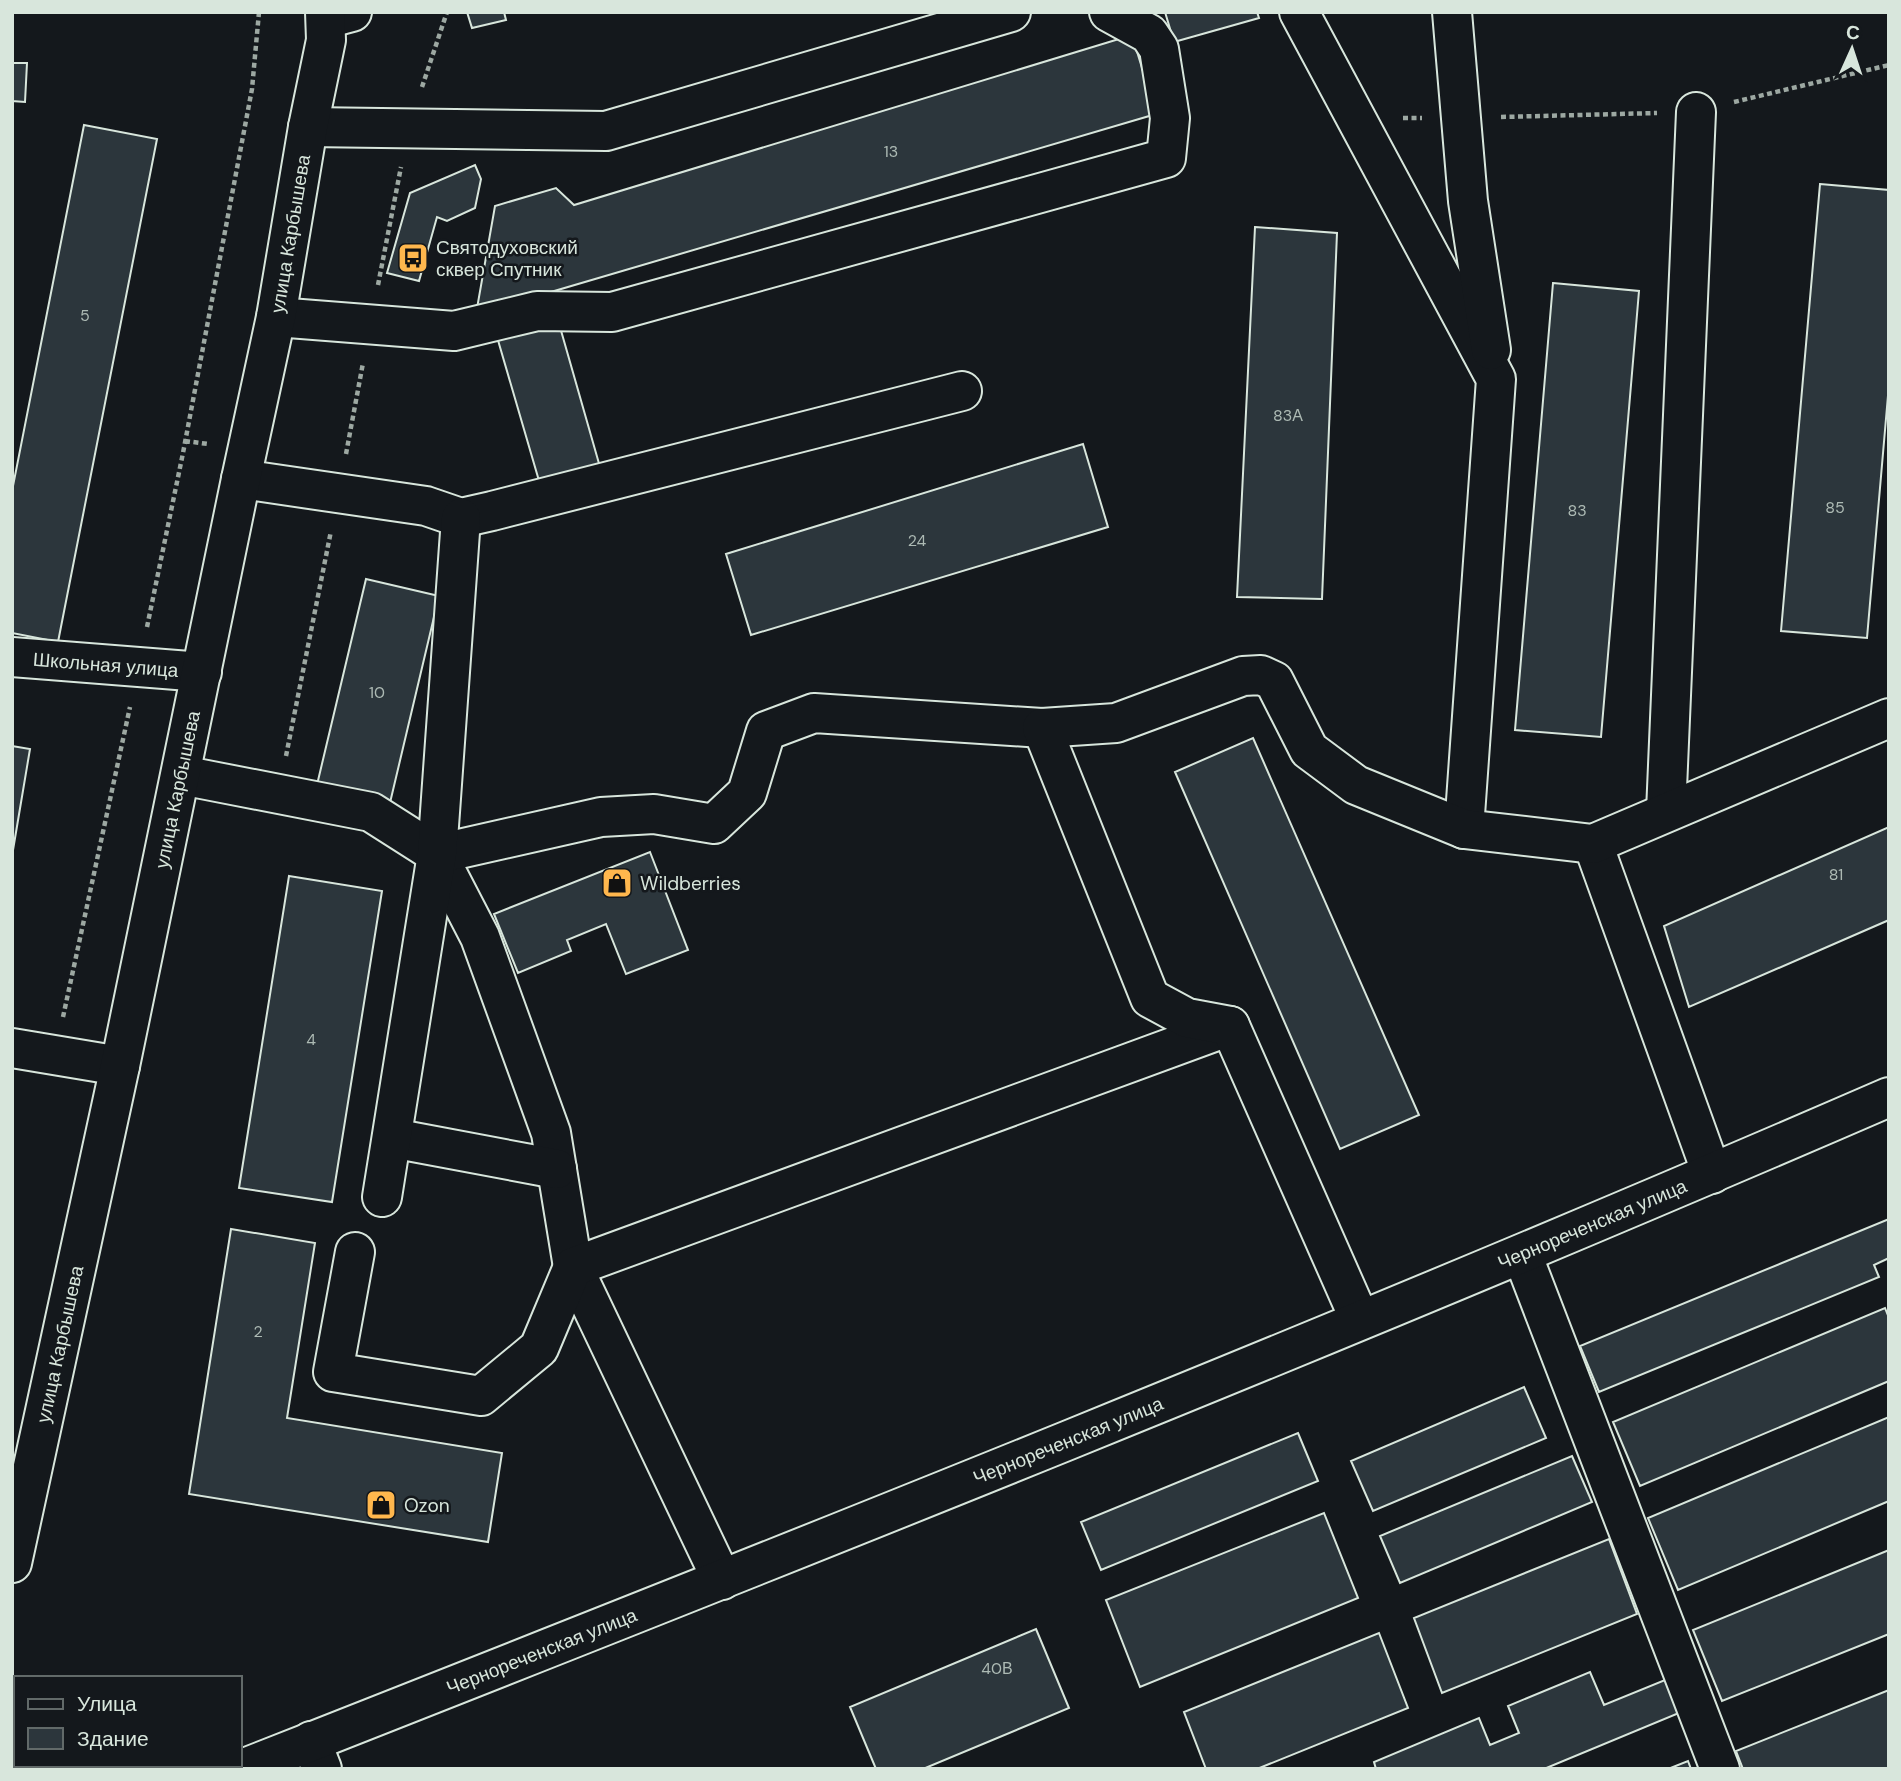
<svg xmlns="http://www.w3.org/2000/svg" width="1901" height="1781" font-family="'DM Sans',sans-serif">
<rect width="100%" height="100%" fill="#14181c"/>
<path fill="#2c363c" stroke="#d8e6dc" stroke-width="2" d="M467,12h37l2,8 -34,8z
M1165,12h92l2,6 -85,24z
M1132,35l24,79 -680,200 19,-108 61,-18 18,17z
M12,63h15l-2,39 -13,-1z
M84,125l73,14 -99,503 -46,-9v-142z
M475,165l6,14 -6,29 -28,13 -10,-4 -18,64 -32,-8 23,-80z
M1820,184l69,6v194l-22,254 -86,-7z
M1255,227l82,6 -15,366 -85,-2z
M1553,283l86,8 -38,446 -86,-7z
M556,313l46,161 -60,17 -47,-161z
M1083,444l25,83 -357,108 -25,-81z
M366,579l73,17 -50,211 -73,-18z
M1253,738l166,377 -79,34 -165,-377z
M12,746l18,3 -18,107z
M1889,827v93l-200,87 -25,-81z
M650,852l38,98 -62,24 -20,-50 -39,16 4,11 -53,22 -24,-59z
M289,876l93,15 -50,311 -93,-14z
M1889,1219v39l-15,7 5,12 -280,115 -19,-46z
M231,1229l84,14 -28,175 215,35 -14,89 -299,-48z
M1885,1308l4,10v63l-249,105 -27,-64z
M1524,1387l22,51 -173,73 -22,-50z
M1889,1417v84l-211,89 -30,-72z
M1298,1433l20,48 -217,89 -20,-48z
M1572,1456l20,46 -192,81 -20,-47z
M1324,1513l34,85 -218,89 -34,-87z
M1609,1539l28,75 -195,79 -28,-75z
M1889,1550v84l-167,67 -29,-71z
M1036,1629l33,79 -146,61h-47l-26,-62z
M1379,1633l29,75 -151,61h-51l-22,-57z
M1590,1672l14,33 61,-25 14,33 -135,56h-168l-2,-7 105,-44 11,27 29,-12 -11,-27z
M1889,1690v79h-146l-7,-18z
M1688,1761l3,8h-23z"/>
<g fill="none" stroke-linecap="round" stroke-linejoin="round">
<g stroke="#d8e6dc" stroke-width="42">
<g id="minor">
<path d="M1299,12l197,367 -32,450"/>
<path d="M1452,12l16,189 23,149"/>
<path d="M337,16l15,-4"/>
<path d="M308,127l298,4 405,-119"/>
<path d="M276,317l178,14 83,-20 75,1 554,-154 4,-40 -11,-69 -10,-15 -40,-22"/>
<path d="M241,479l185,27 35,12 31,-7 470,-120"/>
<path id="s1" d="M12,657l190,15"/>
<path d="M181,775l190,37 66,42 43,83 71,196 22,134 149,313"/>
<path d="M1666,812l30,-700"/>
<path d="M1593,844l119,330"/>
<path d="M437,854l164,-37 53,-3 60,10 33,-31 19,-62 48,-18 228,15"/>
<path d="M12,1048l108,18"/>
<path d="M392,1138l165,31"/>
<path d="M382,1197l55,-343 24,-336"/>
<path d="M355,1252l-22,120 148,24 58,-48 34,-81 657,-241"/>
<path d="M1522,1254l198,515"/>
<path d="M1360,1320l-130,-294 -43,-8 -37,-20 -108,-270 74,-5 127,-47 18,-1 13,6 35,69 47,35 108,44 129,15 296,-126"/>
<path d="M311,1741l11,28"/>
</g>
</g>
<g stroke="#d8e6dc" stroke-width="42">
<g id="major">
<path id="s2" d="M12,1563l108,-497 121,-587 35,-162 32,-190 18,-87 -1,-28"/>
<path id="s3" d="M242,1769c552,-217 1103,-436 1647,-672"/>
</g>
</g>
<path stroke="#9da8a2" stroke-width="4.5" stroke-dasharray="5 3.5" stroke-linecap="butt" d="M422,87l25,-75
M1734,102l155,-37
M1501,117l156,-4
M1403,118h19
M378,285l23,-118
M185,441l23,3
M346,454l17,-91
M147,627l36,-174 69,-364 7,-77
M286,756l45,-225
M63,1017l67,-310"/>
<use href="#minor" stroke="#14181c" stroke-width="38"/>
<use href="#major" stroke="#14181c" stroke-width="38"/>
</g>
<defs>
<g id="bus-square" transform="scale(1.575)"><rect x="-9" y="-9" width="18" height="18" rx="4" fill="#ffb74d" stroke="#14181c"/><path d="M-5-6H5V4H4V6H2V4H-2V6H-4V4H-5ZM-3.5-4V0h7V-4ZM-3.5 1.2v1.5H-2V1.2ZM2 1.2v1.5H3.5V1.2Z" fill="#111"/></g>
<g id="shop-square" transform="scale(1.575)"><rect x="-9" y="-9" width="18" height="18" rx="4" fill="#ffb74d" stroke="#14181c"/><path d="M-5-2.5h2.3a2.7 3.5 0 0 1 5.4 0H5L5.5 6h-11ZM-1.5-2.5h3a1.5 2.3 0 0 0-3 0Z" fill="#111"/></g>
</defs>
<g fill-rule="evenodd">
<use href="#bus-square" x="413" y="258"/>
<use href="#shop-square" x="617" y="883"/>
<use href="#shop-square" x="381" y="1505"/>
</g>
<g text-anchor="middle" stroke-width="5" stroke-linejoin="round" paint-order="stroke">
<g font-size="16" fill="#adbab4">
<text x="891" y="157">13</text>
<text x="85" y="321">5</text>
<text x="1288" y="421">83А</text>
<text x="1835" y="513">85</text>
<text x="1577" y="516">83</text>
<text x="917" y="546">24</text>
<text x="377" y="698">10</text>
<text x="1836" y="880">81</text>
<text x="311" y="1045">4</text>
<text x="258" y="1337">2</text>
<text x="997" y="1674">40В</text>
</g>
<g font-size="19" fill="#d8e6dc" stroke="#14181c">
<text dy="7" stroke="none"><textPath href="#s2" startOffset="1358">улица Карбышева</textPath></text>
<text dy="7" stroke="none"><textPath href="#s1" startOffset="94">Школьная улица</textPath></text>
<text dy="7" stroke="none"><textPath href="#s2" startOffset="791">улица Карбышева</textPath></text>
<text dy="7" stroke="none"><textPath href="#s3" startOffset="1456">Чернореченская улица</textPath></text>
<text dy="7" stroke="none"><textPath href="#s2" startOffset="224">улица Карбышева</textPath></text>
<text dy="7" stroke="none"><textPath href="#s3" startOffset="889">Чернореченская улица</textPath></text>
<text dy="7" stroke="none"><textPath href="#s3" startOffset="322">Чернореченская улица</textPath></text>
</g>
<g font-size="19" fill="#d8e6dc" stroke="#14181c" text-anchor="start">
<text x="436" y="254">Святодуховский<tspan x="436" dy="22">сквер Спутник</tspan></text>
<text x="640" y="890">Wildberries</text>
<text x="404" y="1512">Ozon</text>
</g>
</g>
<rect width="1901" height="1781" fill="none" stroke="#d8e6dc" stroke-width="28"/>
<rect x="14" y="1676" width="228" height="91" fill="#14181c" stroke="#626a69" stroke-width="2"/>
<rect x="28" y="1699" width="35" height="10" fill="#14181c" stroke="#626a69" stroke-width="2"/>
<text x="77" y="1711" font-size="21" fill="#d8e6dc">Улица</text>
<rect x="28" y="1728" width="35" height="21" fill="#2c363c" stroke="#626a69" stroke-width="2"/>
<text x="77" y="1746" font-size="21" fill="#d8e6dc">Здание</text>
<g transform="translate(1852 49) rotate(3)" stroke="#14181c" stroke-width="5" paint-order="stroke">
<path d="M0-5L12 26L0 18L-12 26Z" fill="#d8e6dc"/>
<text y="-10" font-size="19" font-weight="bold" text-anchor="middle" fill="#d8e6dc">С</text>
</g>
</svg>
